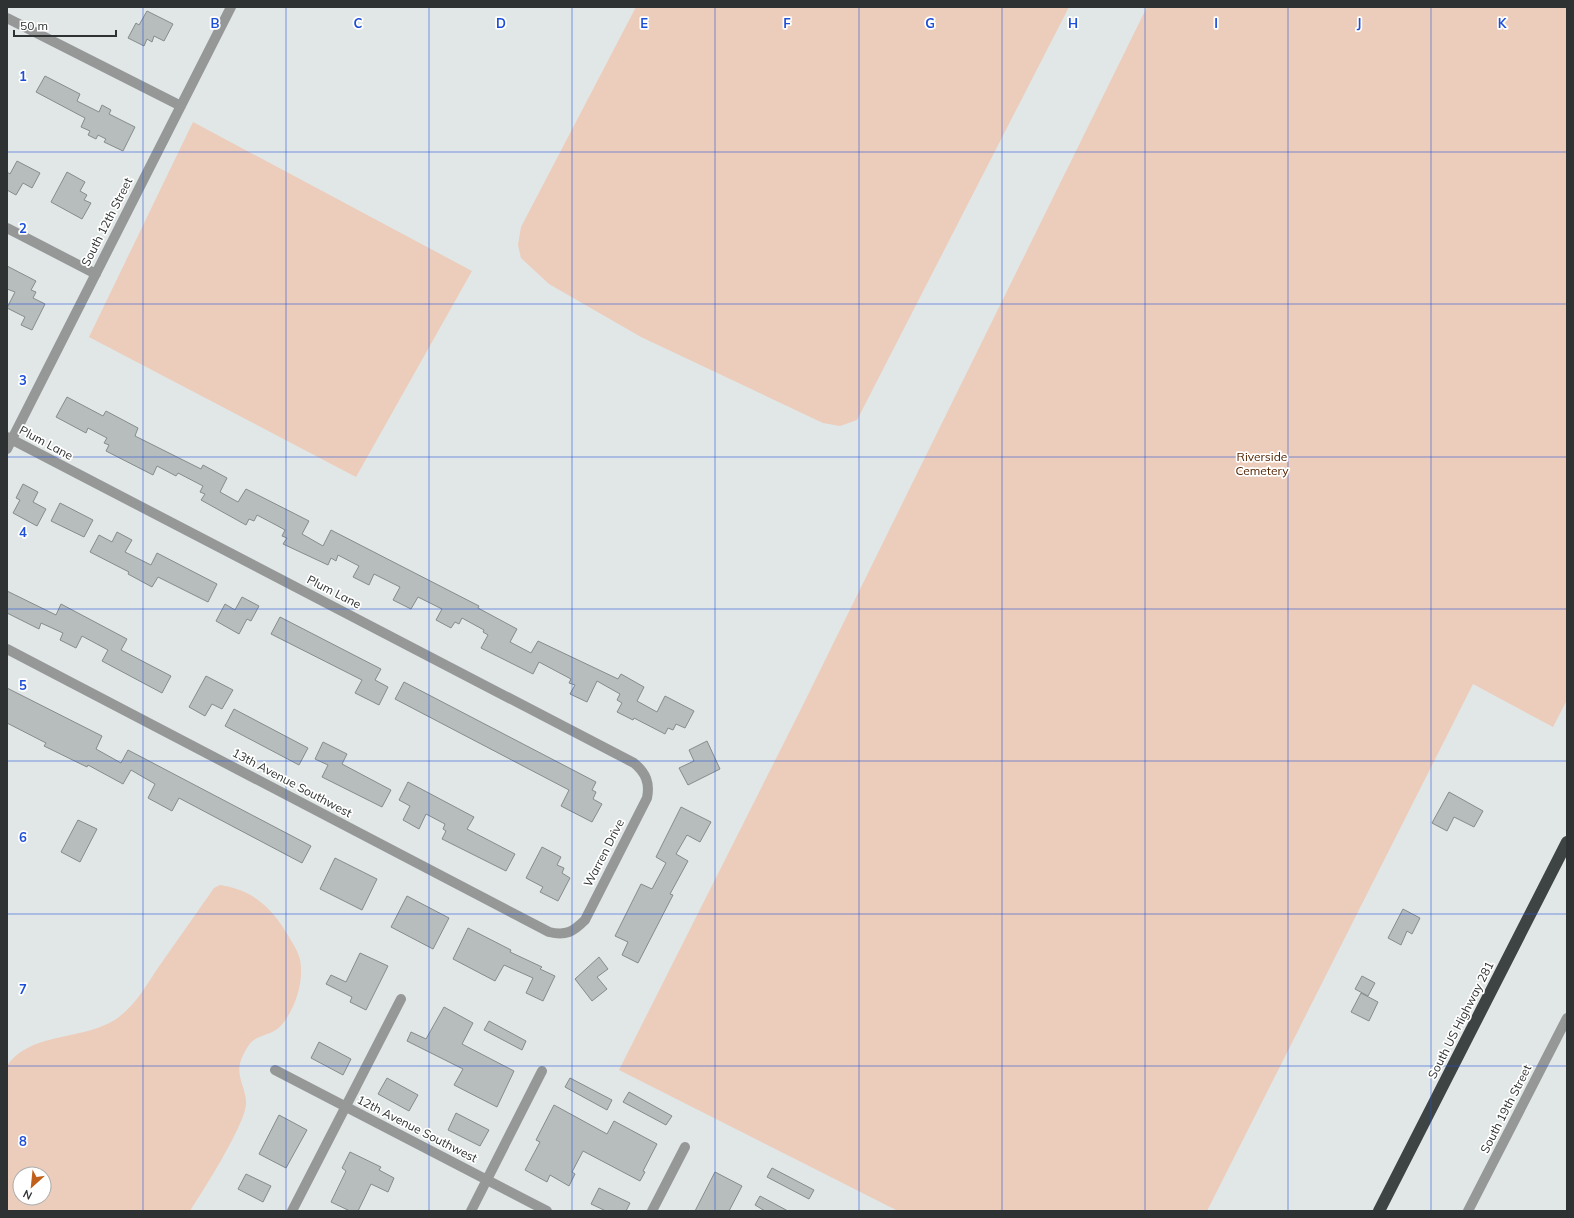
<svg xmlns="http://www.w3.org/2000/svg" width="1574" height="1218" font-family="Mulish,sans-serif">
<rect width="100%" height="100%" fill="#e1e7e7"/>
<path fill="#ecccbb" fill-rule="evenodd" d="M636,7h433l-212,413 -17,6 -17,-3 -182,-86 -92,-53 -28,-26 -3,-13 3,-18z
M1147,7h420v693l-14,27 -80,-43 -266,527h-309l-279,-141 182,-361z
M193,122l279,149 -116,206 -267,-140z
M220,885c34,5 53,24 69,52 6,10 12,19 12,31 1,18 -6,39 -17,54 -10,13 -17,10 -30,18 -5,2 -11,15 -13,20 -6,16 6,30 5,44 -1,21 -43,87 -56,107h-183v-145c25,-36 78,-24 112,-49 18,-14 28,-33 41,-52 18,-26 36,-51 54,-77zM20,1174h24v24h-24z"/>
<path fill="#b6bdbc" stroke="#868c8c" d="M147,11l26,13 -9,17 -10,-5 -2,6 -5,-3 -3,7 -16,-8 8,-15 3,2z
M45,76l35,18 -3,7 22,11 3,-7 9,5 -2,4 26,13 -12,24 -19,-9 2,-3 -8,-4 -2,4 -8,-4 2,-4 -9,-4 4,-9 -49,-26z
M17,161l23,12 -8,15 -9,-5 -7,12 -9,-5v-18l3,2z
M67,172l18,10 -5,9 7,4 -3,5 7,3 -9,16 -31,-17z
M7,266l29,15 -5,9 5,2 -3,6 12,6 -13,26 -11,-5 4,-8 -18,-9 8,-16 -8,-3z
M67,397l36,19 3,-5 32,17 -3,8 66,33 2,-4 24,13 -7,14 18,10 8,-13 63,32 -7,13 21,12 8,-16 148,76 -1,2 39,21 -7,13 21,11 7,-12 80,38 3,-5 23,13 -7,14 20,11 8,-16 29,15 -9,17 -9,-4 -3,6 -5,-2 -3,6 -31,-16 -1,2 -16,-8 5,-9 -5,-3 3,-6 -23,-13 -10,21 -17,-8 5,-9 -6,-2 2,-4 -32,-17 -6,12 -52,-26 7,-13 -5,-3 1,-2 -22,-12 -3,6 -4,-2 -4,6 -15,-8 6,-11 -24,-12 -7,12 -18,-9 7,-13 -26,-13 -5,11 -16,-8 6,-11 -21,-11 -2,6 -5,-3 -3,7 -45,-21 4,-6 -5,-2 3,-6 -9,-5 -19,-10 -3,6 -5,-2 -3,6 -45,-25 4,-6 -5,-2 3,-6 -25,-13 -2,3 -19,-10 -4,9 -47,-24 3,-6 -5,-2 3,-5 -19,-10 -2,5 -30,-16z
M23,484l15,8 -5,10 13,7 -9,17 -24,-13 7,-13 -4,-2z
M60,503l33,17 -9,17 -33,-16z
M117,532l15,8 -7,12 26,13 6,-12 60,31 -9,18 -50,-25 -6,10 -24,-13 1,-2 -39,-20 9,-17 13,7z
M7,591l49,24 5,-11 66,35 -6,11 50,26 -9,17 -60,-32 6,-11 -26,-14 -6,12 -16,-8 3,-7 -22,-10 -2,6 -32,-16z
M242,597l17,9 -8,15 -4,-2 -8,15 -23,-13 9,-17 10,6z
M280,617l101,52 -6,11 13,7 -9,18 -24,-12 7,-13 -91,-46z
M206,676l27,14 -11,19 -10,-5 -7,12 -16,-9z
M404,682l192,100 -4,8 4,2 -3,7 9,5 -10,18 -31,-16 8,-16 -174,-91z
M7,688l95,48 -6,13 25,14 7,-13 183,96 -9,17 -123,-65 -7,13 -24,-13 7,-14 -24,-14 -8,14 -35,-19 -1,2 -43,-21 2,-3 -39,-20z
M234,709l74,39 -9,17 -74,-39z
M707,741l13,28 -32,16 -9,-17 15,-7 -5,-11z
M323,742l24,12 -5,10 49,26 -9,17 -60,-30 6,-12 -13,-6z
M408,782l66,35 -7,12 48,25 -9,17 -64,-32 4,-8 -3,-2 2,-5 -19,-10 -7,15 -16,-9 7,-14 -11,-6z
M1449,792l34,19 -9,16 -20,-10 -7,14 -15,-8z
M681,807l30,15 -11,20 -13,-7 -11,19 12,7 -18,33 3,1 -35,68 -16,-8 6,-13 -13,-6 26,-52 11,5 14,-26 -10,-6z
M78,820l19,9 -17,33 -19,-10z
M542,847l19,10 -4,8 7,3 -2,5 8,5 -12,23 -18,-9 3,-5 -17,-9z
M335,858l42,21 -15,31 -42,-21z
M407,896l42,22 -16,31 -42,-22z
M1403,909l17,9 -8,16 -5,-3 -6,14 -13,-7z
M468,928l43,22 -1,2 32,15 -2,2 15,7 -12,25 -17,-8 7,-15 -29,-13 -9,16 -42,-22z
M360,953l28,13 -22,44 -16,-8 2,-5 -26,-13 5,-9 15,7z
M599,957l9,12 -11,8 10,12 -15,12 -17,-22z
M1362,976l13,7 -7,13 -13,-7z
M1361,993l17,9 -9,19 -18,-9z
M444,1007l29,16 -11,21 52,27 -17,36 -43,-22 9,-16 -56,-28 4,-9 15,7z
M489,1021l37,20 -4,9 -38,-20z
M319,1042l32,17 -8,16 -32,-17z
M387,1078l31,17 -9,16 -31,-17z
M570,1078l42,22 -5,10 -42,-23z
M629,1092l43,24 -6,9 -43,-23z
M554,1105l53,29 7,-13 43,23 -14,27 2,1 -5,9 -57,-30 -11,21 3,2 -6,12 -19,-11 -3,7 -22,-12 15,-28 -4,-2z
M456,1113l33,17 -9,16 -32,-16z
M279,1115l28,15 -21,38 -27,-14z
M350,1152l31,15 -2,3 15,8 -6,14 -17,-8 -13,27h-8l-19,-9 15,-31 -4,-3z
M772,1168l42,22 -5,9 -42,-22z
M715,1172l27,14 -13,25h-34z
M246,1174l25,12 -8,16 -25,-13z
M599,1188l31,15 -4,8h-20l-15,-7z
M760,1196l28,15h-23l-10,-6z"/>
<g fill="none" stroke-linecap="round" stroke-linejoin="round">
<path stroke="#969898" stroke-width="10" d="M7,18l174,88
M7,228l89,46
M7,437l627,326c12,10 16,20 13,35l-62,122c-12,12 -19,16 -36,12l-542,-283
M7,449l224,-442
M275,1070l272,141
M292,1211l109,-212
M471,1211l71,-140
M652,1211l33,-64
M1468,1211l99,-193"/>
<path stroke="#3e4343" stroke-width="12" d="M1379,1211l188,-369"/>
</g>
<path fill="none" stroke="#1d4ed8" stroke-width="1" stroke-opacity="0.55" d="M143,7v1204M286,7v1204M429,7v1204M572,7v1204M715,7v1204M859,7v1204M1002,7v1204M1145,7v1204M1288,7v1204M1431,7v1204M7,152h1560M7,304h1560M7,457h1560M7,609h1560M7,761h1560M7,914h1560M7,1066h1560"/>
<g text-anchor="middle" stroke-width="3.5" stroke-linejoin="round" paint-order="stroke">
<g font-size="12" fill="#2f3232" stroke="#fff">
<text transform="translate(107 222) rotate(-63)" y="4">South 12th Street</text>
<text transform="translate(46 443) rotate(28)" y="4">Plum Lane</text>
<text transform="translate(334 592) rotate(27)" y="4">Plum Lane</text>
<text transform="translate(292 783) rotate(28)" y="4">13th Avenue Southwest</text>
<text transform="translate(604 853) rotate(-63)" y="4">Warren Drive</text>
<text transform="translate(1461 1020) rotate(-63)" y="4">South US Highway 281</text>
<text transform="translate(1506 1109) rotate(-63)" y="4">South 19th Street</text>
<text transform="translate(417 1129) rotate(27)" y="4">12th Avenue Southwest</text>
</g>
<g font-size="12" fill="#522301" stroke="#fff">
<text x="1262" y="461">Riverside<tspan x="1262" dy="14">Cemetery</tspan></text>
</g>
</g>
<g font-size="13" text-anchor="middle" font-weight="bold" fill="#1d4ed8" stroke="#fff" stroke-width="3.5" stroke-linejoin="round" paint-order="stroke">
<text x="215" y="28">B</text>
<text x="358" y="28">C</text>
<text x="501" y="28">D</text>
<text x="644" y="28">E</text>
<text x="787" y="28">F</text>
<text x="930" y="28">G</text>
<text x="1073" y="28">H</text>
<text x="1216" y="28">I</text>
<text x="1359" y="28">J</text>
<text x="1502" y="28">K</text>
<text x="23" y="81">1</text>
<text x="23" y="233">2</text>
<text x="23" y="385">3</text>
<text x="23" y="537">4</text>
<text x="23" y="690">5</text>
<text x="23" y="842">6</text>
<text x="23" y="994">7</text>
<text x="23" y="1146">8</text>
</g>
<rect width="1574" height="1218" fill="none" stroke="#2f3232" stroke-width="16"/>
<g transform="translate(32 1186) rotate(207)"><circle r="19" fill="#ffffff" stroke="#acadad"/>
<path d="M0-3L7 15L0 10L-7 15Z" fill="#c0601a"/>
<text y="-6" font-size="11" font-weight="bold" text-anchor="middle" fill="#2f3232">N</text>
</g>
<path d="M14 30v6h102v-6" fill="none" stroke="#2f3232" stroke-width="2"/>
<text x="20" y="30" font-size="12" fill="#2f3232" stroke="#ffffff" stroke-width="3" paint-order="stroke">50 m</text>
</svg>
